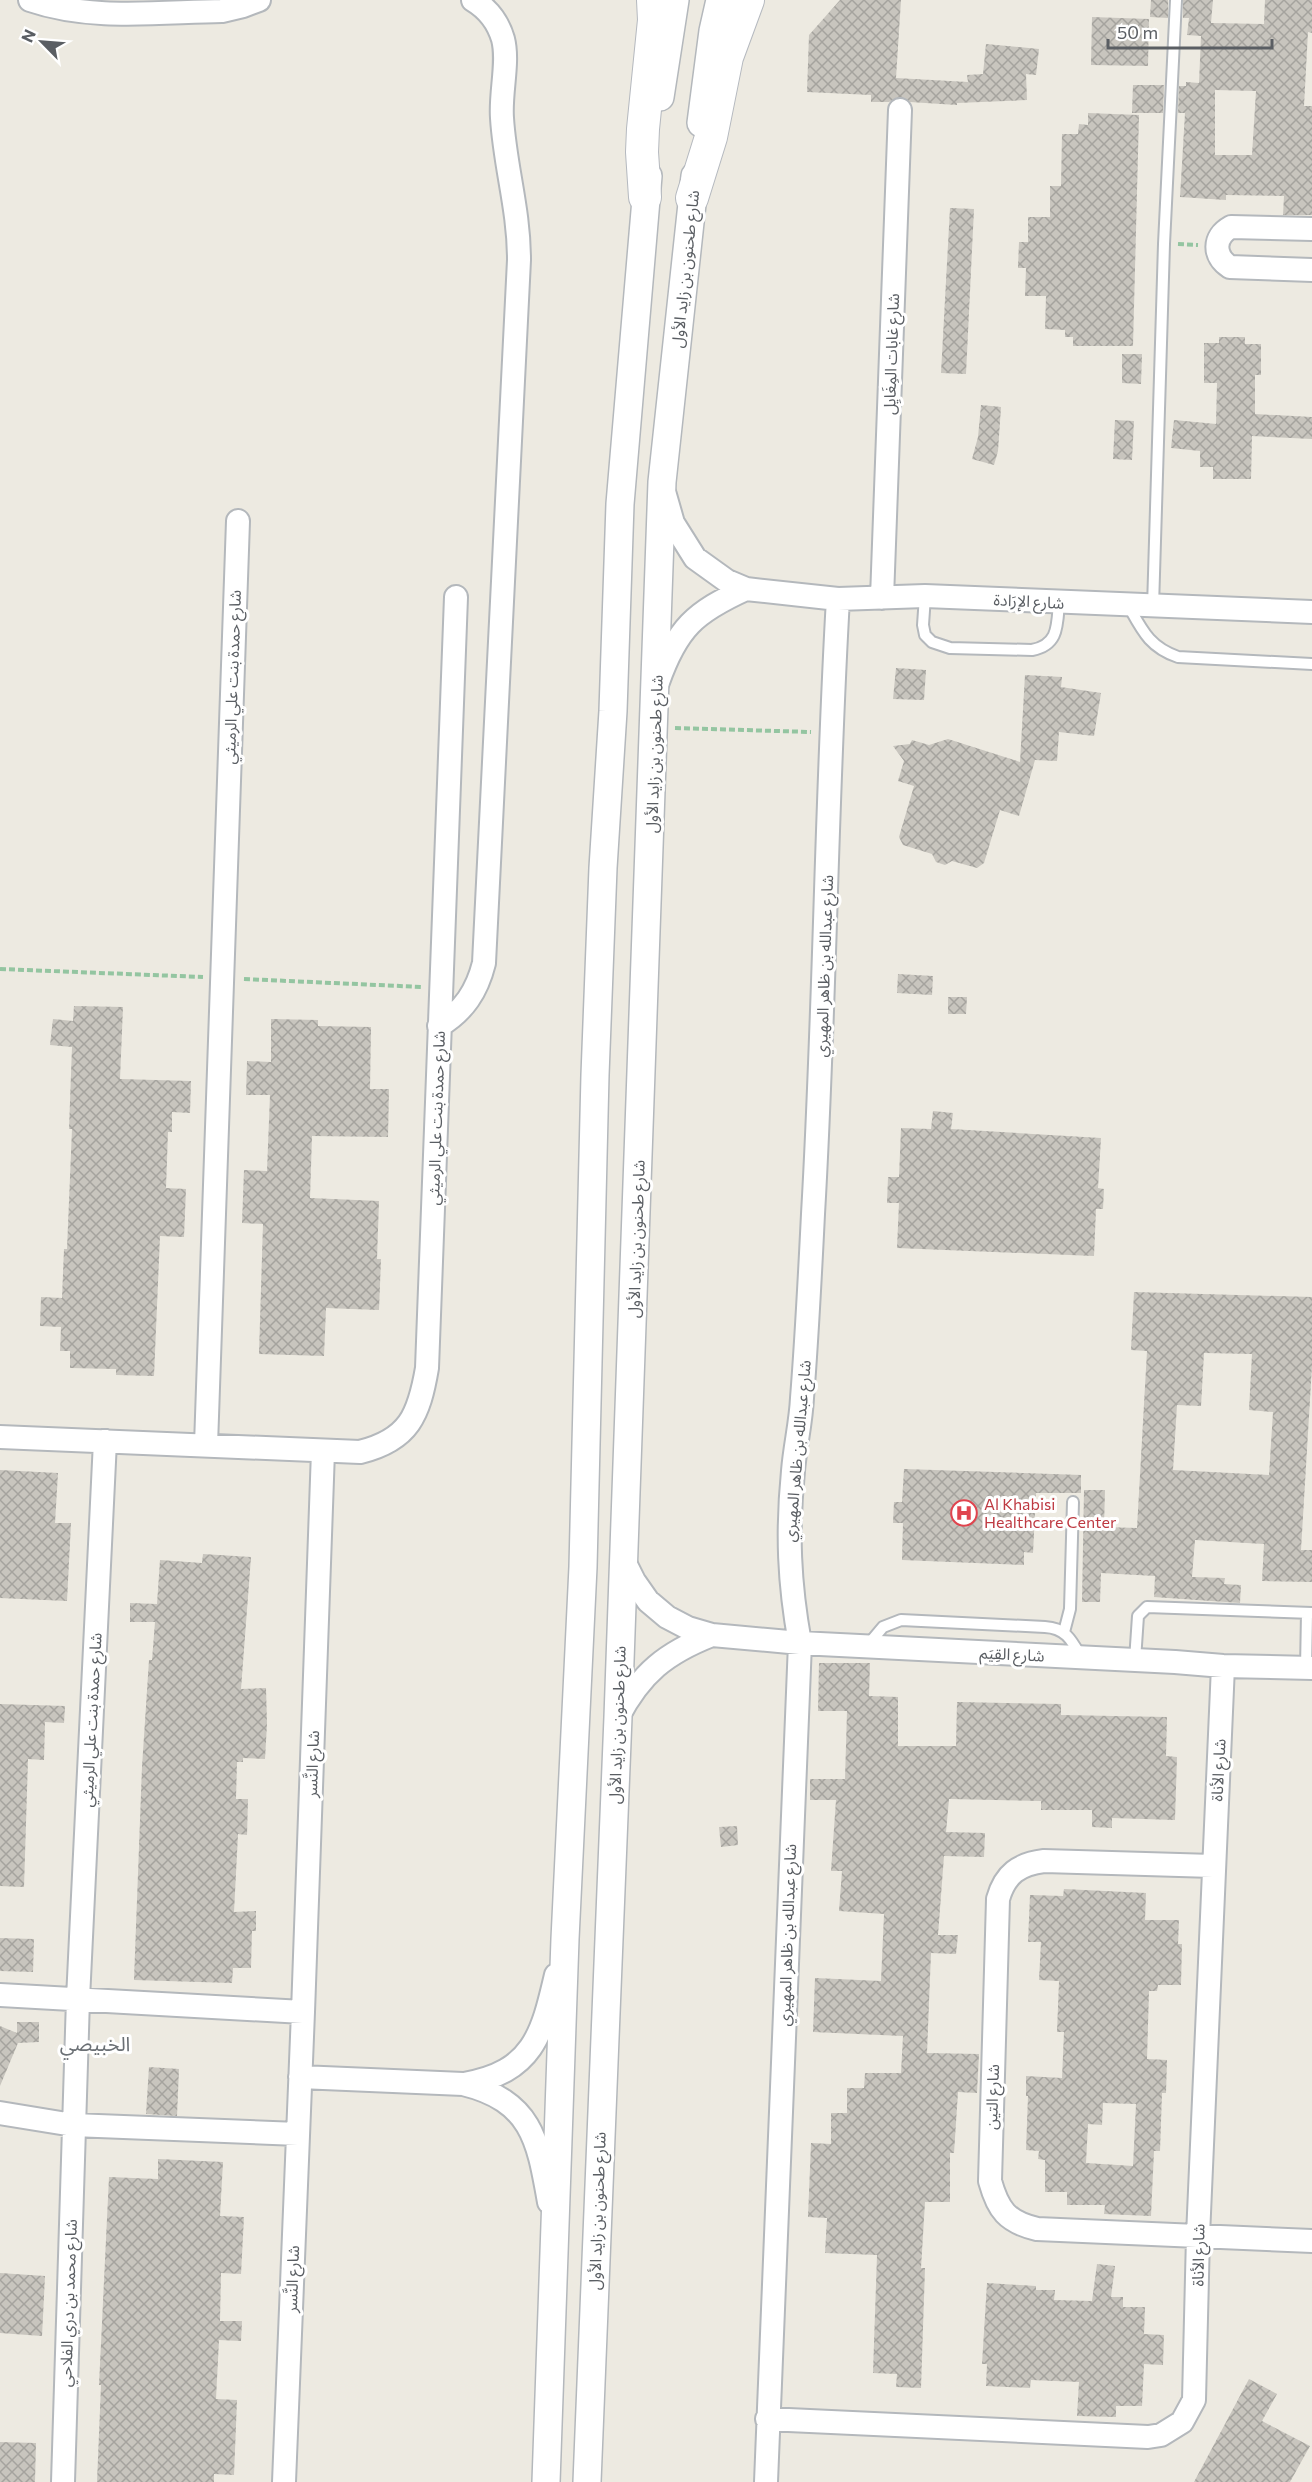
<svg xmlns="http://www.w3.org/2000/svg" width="1312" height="2482" font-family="Commissioner,'Noto Sans Arabic',sans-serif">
<defs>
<pattern id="building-cross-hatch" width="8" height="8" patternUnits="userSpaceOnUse" patternTransform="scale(1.5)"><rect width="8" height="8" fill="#c8c5be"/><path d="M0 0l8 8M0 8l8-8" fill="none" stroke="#a5a39e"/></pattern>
</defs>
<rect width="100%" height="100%" fill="#edeae1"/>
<path fill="url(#building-cross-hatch)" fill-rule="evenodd" d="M840,0h61l-5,78 72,4 -1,-7 16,-1 3,-30 53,5 -3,26 -10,-1 1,26 -70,3v2l-47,-3 -10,-5 -11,5h-18v-7l-64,-3 2,-57z
M1151,0h17v18l-18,-1z
M1183,0h30l-2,23 53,1 1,-24h47v33l-4,-1 -4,74h8v109h-29l1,-19 -58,-1v5l-46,-3 5,-84h-7l1,-27h7v-4l13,1 2,-47 -14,-1 2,-17h-6zM1215,90l41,1 -4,64h-37z
M1092,17l57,2 -1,47 -57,-1z
M1133,85h31l-1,28h-31z
M1088,113l51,2 -6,231h-60v-9h-8v-7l-20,-1 1,-33h-21l1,-28h-8l1,-26h9v-25h22v-31h11l1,-52h16l1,-10 9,1z
M950,208l24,1 -8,165 -25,-1z
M1219,337h26v7h16v31h-6v39l57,3v22l-60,-3 -1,43h-38v-12h-13v-16l-29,-3 3,-28 42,4 1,-41h-13v-40h15z
M1122,354h20l-1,30 -19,-1z
M981,405l20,2 -3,44 -4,14 -22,-6 6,-22z
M1115,420l19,1 -2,39 -19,-1z
M896,668l30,2 -2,30 -31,-1z
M1025,675l37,2 -1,10 40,6 -7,43 -35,-4 -2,29 -22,-1 -16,56 -19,-6 -16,53 -7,5 -25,-7 -7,4 -9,-3 -4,-8 -29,-9 -4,-8 15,-51 -16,-5 6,-20 -11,-15 17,-2 2,-4 17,5 19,-6 72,23z
M898,974l35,2 -1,19 -35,-2z
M948,997h19l-1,17h-18z
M74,1006l49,1 -3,72 71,2 -1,32 -18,-1v20h-4l-2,56 20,1 -2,48 -24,-1 -6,140 -38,-1v-6l-46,-1v-17h-10l1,-24 -21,-1 1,-29 21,1 2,-49h3l5,-120h-3l3,-82 -22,-2 3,-26 20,2z
M271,1019l47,1v6l53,1 -1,62h19l-1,48 -76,-1 -2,62 69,3 -2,58h4l-2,51 -53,-2 -2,48 -65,-2 4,-130 -21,-1 2,-53 23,1 3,-76h-24l1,-34 24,1z
M933,1111l20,2 -2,16 150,9 -3,50 6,1 -1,20h-7l-2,47 -197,-8 2,-45h-12l1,-26h11l2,-49 30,1z
M1134,1292l178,5v69l-11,184h11v32l-50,-1 2,-37 -69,-4 -3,37 33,1 -1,6 17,1 -1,18 -86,-6 1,-21 -54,-3 -1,29h-18l2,-112h21l-1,37 33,1 10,-177 -16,-1zM1204,1353l48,1 -3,56 24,2 -4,63 -96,-5 4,-65 24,1z
M904,1469l177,6v18h-45l-3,60 -9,-1v13l-122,-5 1,-37h-10l1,-21h8z
M0,1470l58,3 -3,50h16l-4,78 -67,-3z
M203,1554l48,3 -10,132 25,-1 1,36 -2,35 -22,-1v4h-6l-1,37h12l-1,36 -9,-1 -4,78 22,-1v20h-4l-1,37h-18l-1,15 -98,-3 8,-213 7,-107h3l3,-38h-25v-19l27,1 3,-44 42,3z
M819,1663h51l-1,33 29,1v49h58l1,-44 104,2v11l106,2 -1,39 11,1 -2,63 -63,-2v10l-20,-1v-17h-51v-9l-92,-2 -3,33 39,1 -1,24 -40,-1 -6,79h20l-2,19 -25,-1 -4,100 52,1 -2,39 -19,-1 -4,61h-4v49h-25l-4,66h4l-4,120 -25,-1 1,-13 -24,-1 4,-118 -52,-2 2,-35 -19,-1 3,-74 20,1v-31h16v-25h17l1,-15h36l2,-37 -90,-4 2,-54 66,3 3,-67 -45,-3 3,-40h-11l5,-71h-26v-21h35l2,-68h-29z
M0,1704l65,2 -1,17 -19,-1 -1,38 -16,-1 -4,128 -24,-1z
M737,1826l1,19 -17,2 -2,-20z
M1064,1889l82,4 -1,27h34l-1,24h4l-1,41h-23l-1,6h-8l-2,68 20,1 -1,33h-4l-2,58h-6l-3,65 -47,-2 1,-9h-38v-13h-22v-32l-7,-1 1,-8 -13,-1 2,-54h-2v-20l36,2 2,-46h-7l2,-51 -20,-1 2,-38h-13l2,-47 33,1zM1103,2103l33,1 -3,62 -47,-3 2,-39 14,1z
M0,1938l34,1 -1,33 -33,-1z
M17,2022h22v20l-21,1 -18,43v-60l17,7z
M149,2067l30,2 -2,47 -31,-2z
M158,2159l65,3 -3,54 24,1 -3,57 -20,-1 -1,48h22l-1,20 -22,-1 -3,59 21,1 -3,75 -20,-1v8h-117l4,-97h-2l10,-208 49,2z
M1097,2264l18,2 -4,31h12v10h22l-1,27 20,1 -1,30 -19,-1 -2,42h-26v11l-39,-1 2,-34 -48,-2 -1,8 -44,-2 1,-22h-5l5,-81 49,3v4h19l-1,10 38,1z
M0,2273l45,3 -3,60 -42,-3z
M1249,2379l28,15 -15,27 48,25 -20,36h-96z
M0,2442l36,1 -1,39h-35z"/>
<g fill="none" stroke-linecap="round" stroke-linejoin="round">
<g stroke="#b4b8bc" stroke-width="14">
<path id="service" d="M925,596l-2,29 2,10 7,7 18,6 82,2c27,-5 25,-25 27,-48
M1128,605c14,25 21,42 50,52l134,7
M1153,607l11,-363 12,-244
M1064,1632l6,-23 3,-107
M867,1646l16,-19 18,-7 144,7c21,1 27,14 36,30
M1135,1660l3,-44 9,-9 165,6
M1306,1668l1,-55"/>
</g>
<g stroke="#b4b8bc" stroke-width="26">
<path id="minor" d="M30,0c61,21 128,12 192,11l21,-5 16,-6
M1312,229l-81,-2c-18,10 -18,29 -1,40l82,3
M665,495l8,28 22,35 32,23 19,8 92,10 87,-3 387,16
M882,598l18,-488
M658,682c19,-54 37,-70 88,-93
M439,1026c25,-15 38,-35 45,-63l35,-703c0,-51 -14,-93 -17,-142 -2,-25 7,-56 1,-79 -5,-17 -15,-30 -30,-39
M0,1437l360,15c49,-12 59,-37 67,-84l29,-771
M206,1445l32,-924
M623,1559l11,22 14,20 19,16 21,11 24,7 88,8 375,19 48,4 89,2
M618,1717c23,-44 48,-64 94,-82
M1213,1866l-169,-5c-25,3 -39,13 -46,38l-8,282c8,29 17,41 47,48l275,12
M0,1995l303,17
M300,2077l163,7c69,17 75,56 86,118
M464,2084c69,-12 78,-49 92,-109
M0,2113l73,12 225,9
M767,2419l381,18 13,-2 21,-13 12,-22 4,-164 25,-570
M63,2482l15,-483 27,-558
M284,2482l19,-470 20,-561
M766,2482l34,-839c-11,-60 -13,-111 -7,-172 2,-25 8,-49 9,-73 5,-62 8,-123 11,-184 12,-205 13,-410 25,-615"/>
</g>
<g stroke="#b4b8bc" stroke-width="30">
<path id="tertiary" d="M660,97l15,-97
M701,123l12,-92 7,-31
M546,2482l19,-543 18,-372 12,-492 8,-207 10,-157 7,-207 28,-328
M587,2482l31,-765 44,-1235 33,-306"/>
</g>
<g stroke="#b5b9bf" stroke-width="34">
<path id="secondary" d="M645,197l-3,-45 1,-23 11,-109 -1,-20
M692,198l19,-61 16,-80 21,-57"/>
</g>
<path stroke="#94c5a1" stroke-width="4" stroke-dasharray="6 3" stroke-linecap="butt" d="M1178,244l20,1
M675,728l136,4
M0,969l203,8
M244,979l178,8"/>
<use href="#service" stroke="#fff" stroke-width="10"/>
<use href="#minor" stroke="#fff" stroke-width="22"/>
<use href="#tertiary" stroke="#fff" stroke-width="27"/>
<use href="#secondary" stroke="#fff" stroke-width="32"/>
</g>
<defs>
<g id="hospital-ring" transform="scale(1.35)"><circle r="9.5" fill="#fff" stroke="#e0444e" stroke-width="1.5"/><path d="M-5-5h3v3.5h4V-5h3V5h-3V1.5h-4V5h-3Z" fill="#e0444e"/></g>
</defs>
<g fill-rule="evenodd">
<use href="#hospital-ring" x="964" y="1513"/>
</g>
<g text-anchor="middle" stroke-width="6" stroke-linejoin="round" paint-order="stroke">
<g font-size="16" fill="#5a5e63" stroke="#fff">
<text transform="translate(685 269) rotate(-84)" y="6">شارع طحنون بن زايد الأول</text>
<text transform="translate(891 354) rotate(-88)" y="6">شارع غابات المِغَايِل</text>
<text transform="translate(1029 601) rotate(3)" y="6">شارع الإرَادة</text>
<text transform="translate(232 677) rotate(-88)" y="6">شارع حمدة بنت علي الرميثي</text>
<text transform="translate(654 754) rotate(-88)" y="6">شارع طحنون بن زايد الأول</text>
<text transform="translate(824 966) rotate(-88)" y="6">شارع عبدالله بن ظاهر المهيري</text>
<text transform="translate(436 1118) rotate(-88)" y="6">شارع حمدة بنت علي الرميثي</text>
<text transform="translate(636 1239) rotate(-88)" y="6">شارع طحنون بن زايد الأول</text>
<text transform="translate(797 1451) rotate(-85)" y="6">شارع عبدالله بن ظاهر المهيري</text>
<text transform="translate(1012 1654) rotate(3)" y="6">شارع القِيَم</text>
<text transform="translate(91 1720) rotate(-87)" y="6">شارع حمدة بنت علي الرميثي</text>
<text transform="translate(617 1725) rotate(-88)" y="6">شارع طحنون بن زايد الأول</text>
<text transform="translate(312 1764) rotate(-88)" y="6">شارع النَّسر</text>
<text transform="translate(1218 1770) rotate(-87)" y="6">شارع الأناة</text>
<text transform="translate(787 1935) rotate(-88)" y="6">شارع عبدالله بن ظاهر المهيري</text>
<text transform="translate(992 2097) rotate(-88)" y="6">شارع التين</text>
<text transform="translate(597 2211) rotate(-88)" y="6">شارع طحنون بن زايد الأول</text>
<text transform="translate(1198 2255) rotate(-89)" y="6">شارع الأناة</text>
<text transform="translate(292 2279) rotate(-88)" y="6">شارع النَّسر</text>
<text transform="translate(68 2303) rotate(-88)" y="6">شارع محمد بن دري الفلاحي</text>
</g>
<g font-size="16" fill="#be3a42" stroke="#fff" text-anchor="start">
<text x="984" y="1510">Al Khabisi<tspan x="984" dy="18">Healthcare Center</tspan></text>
</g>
<g font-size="20" fill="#6b7075" stroke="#fff">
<text x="95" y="2051">الخبيصي</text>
</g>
</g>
<g transform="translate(42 42) rotate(295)" stroke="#ffffff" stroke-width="4.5" paint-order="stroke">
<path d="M0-4.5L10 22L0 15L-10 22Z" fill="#5a5e63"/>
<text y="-9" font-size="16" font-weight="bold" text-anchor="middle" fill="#5a5e63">N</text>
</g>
<path d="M1108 39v9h164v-9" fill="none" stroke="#5a5e63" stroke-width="3"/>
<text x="1117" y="39" font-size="18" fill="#5a5e63" stroke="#ffffff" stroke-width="4.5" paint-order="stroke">50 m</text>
</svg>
